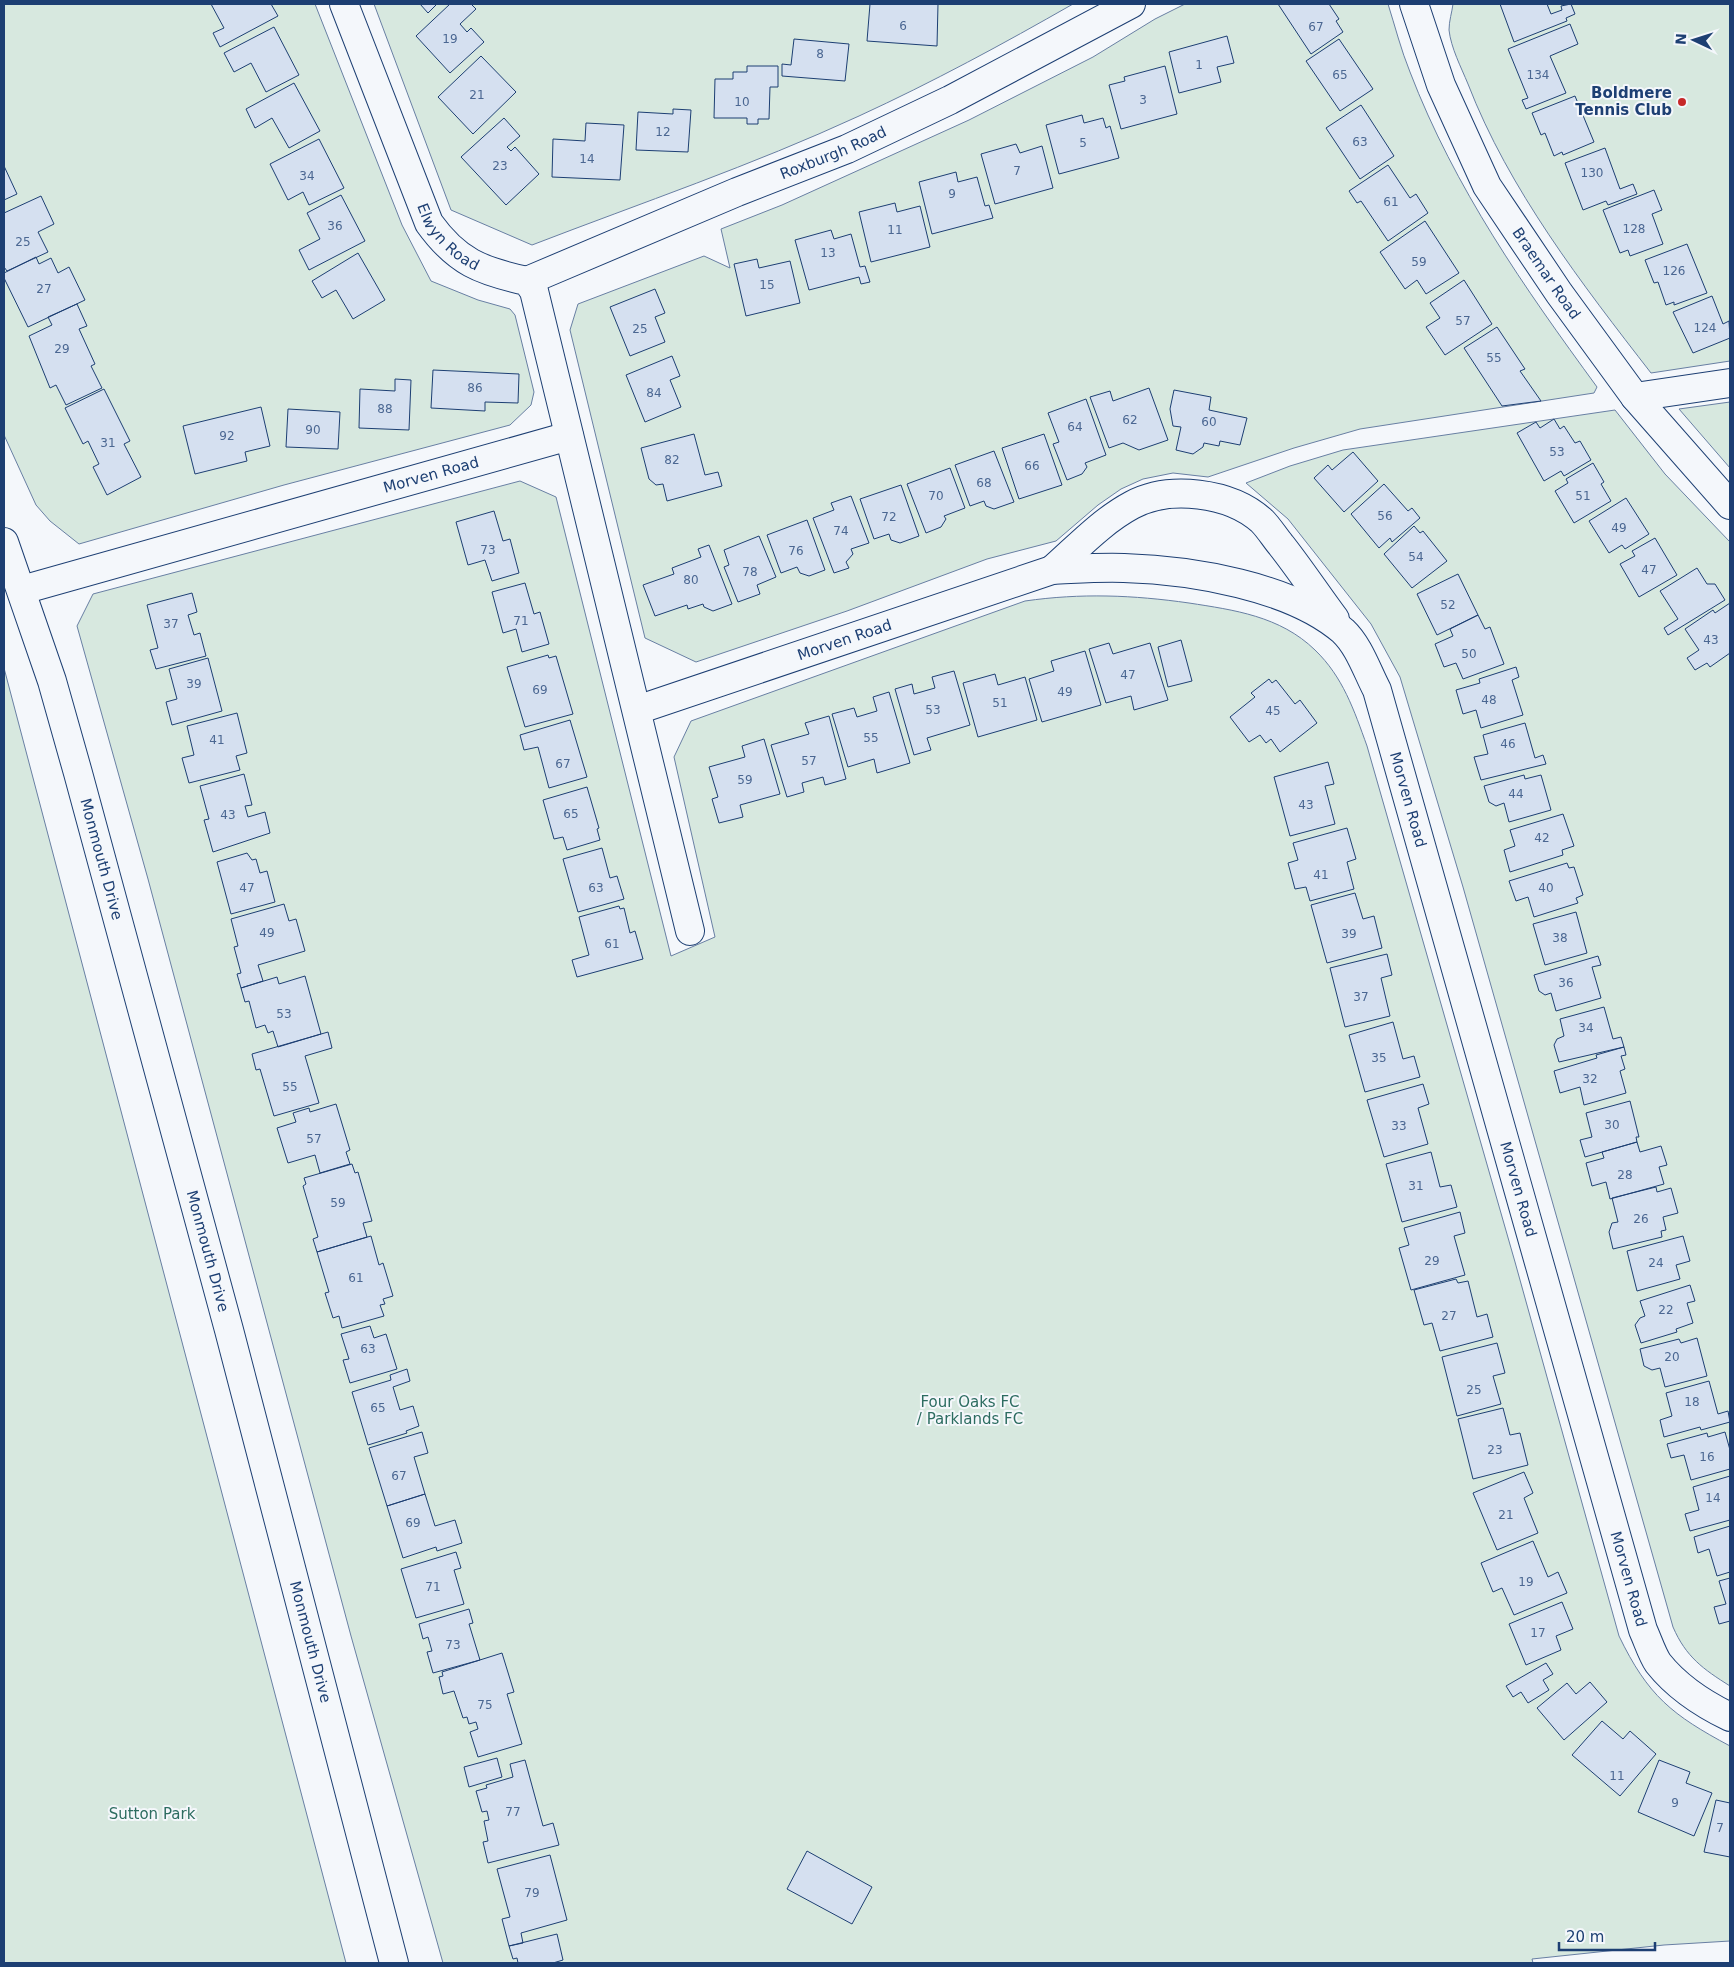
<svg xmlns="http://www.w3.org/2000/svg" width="1734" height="1967" font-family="'DejaVu Sans',sans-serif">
<rect width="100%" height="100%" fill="#f4f7fb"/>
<path fill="#d7e8df" stroke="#687fa3" d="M4,4h311l87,221 29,56 47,19 32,9 5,6 19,77 -3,13 -21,20 -226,60 -205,59 -29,-23 -14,-16 -32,-70z
M374,4h699c-70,40 -140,78 -214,112 -106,49 -218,87 -327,129l-81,-35z
M1185,4h203c7,22 13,46 22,68 45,117 114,215 187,315l-3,6 -234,36 -66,19 -86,29 -35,-4 -30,6 -22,10 -23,16 -42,36 -69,18 -140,52 -151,51 -51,-24 -75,-308 8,-26 126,-48 26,12 -9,-39 61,-24 187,-85 124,-63 62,-38z
M1453,4h277v357l-79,12c-69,-89 -142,-183 -183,-289 -7,-17 -17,-36 -19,-54 0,-9 3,-18 4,-26z
M1730,402v66l-51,-59z
M1615,410l50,64 65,68v1144c-27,-17 -44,-29 -57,-59l-210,-740 -63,-210 -29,-53 -83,-105 -42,-36 44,-17 53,-16z
M520,481l36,16 115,459 44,-19 -41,-180 17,-36 334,-120c56,-8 108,-6 164,2 45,7 91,13 126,47 28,27 39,60 52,96l148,516 104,374c29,60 53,79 111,110v195l-66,4 -132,14 1,4h-1090l-92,-327 -203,-757 -71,-253 16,-32z
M4,668l342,1295h-342z"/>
<path fill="#d5e0f0" stroke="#1d3f73" d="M211,4h60l7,12 -58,31 -7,-14 11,-5z
M420,4h17l-9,9z
M450,4h21l5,5 -16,15 7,8 4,-4 13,14 -34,31 -34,-37z
M870,4h68l-1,42 -70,-5z
M1278,4h51l10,15 -3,2 7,11 -32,22z
M1500,4h47l4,10 11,-4 -1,-4 10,-2 4,10 -9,4 1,3 -53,21z
M1570,24l8,20 -28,12 16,37 -40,16 -4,-9 6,-2 -20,-49z
M274,27l25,48 -33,17 -15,-29 -17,9 -10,-19z
M1227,36l7,27 -17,4 4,15 -42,11 -10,-41z
M794,39l55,5 -4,37 -63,-5v-12l9,1z
M1339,39l34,50 -33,22 -34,-50z
M481,56l35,36 -43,42 -35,-37z
M747,66h31v21h-8l-1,32h-11v5h-11v-6h-33l1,-39h18v-7h14z
M1165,66l12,48 -56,15 -12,-44 16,-4 -1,-4z
M294,83l26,48 -31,17 -17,-30 -17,10 -9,-19z
M1575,96l19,46 -31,13 -1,-3 -8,4 -9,-23 -4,2 -9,-22z
M1361,105l33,51 -34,23 -34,-51z
M673,109l18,1 -3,42 -52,-2 2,-38 35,2z
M1082,115l2,8 19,-5 3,10 4,-2 9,32 -60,16 -13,-49z
M504,118l16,18 -13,11 4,4 4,-4 24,27 -33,31 -45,-48z
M586,123l38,2 -4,55 -68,-3 1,-38 32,2z
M319,139l25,49 -35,17 -6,-13 -15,8 -18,-36z
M1016,144l4,9 22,-7 11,42 -58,16 -14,-50z
M1605,148l15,41 13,-5 4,10 -29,11 -2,-4 -23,9 -18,-47z
M1388,165l22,33 6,-4 12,19 -40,28 -27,-40 -4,2 -8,-12z
M4,166l13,28 -13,6z
M956,172l2,10 19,-5 8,29 4,-1 4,13 -61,16 -13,-52z
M1654,190l8,20 -10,4 11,30 -33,12 -2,-6 -8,3 -17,-43z
M341,195l24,46 -56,29 -10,-20 21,-11 -13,-26z
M41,196l13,28 -16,8 10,20 -41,19 -3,-4v-54z
M895,203l2,9 23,-6 10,41 -59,15 -12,-50z
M1425,221l34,52 -33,21 -9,-14 -12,9 -25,-37z
M831,230l3,9 17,-5 9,33 5,-1 5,16 -9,2 -2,-7 -50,13 -14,-50z
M1687,244l20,49 -33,12v-3l-8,3 -8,-23 -4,1 -9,-23z
M358,253l27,47 -32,19 -17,-29 -14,8 -10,-17z
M36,257l3,7 12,-6 7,15 11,-6 16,33 -57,27 -24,-49v-5z
M757,259l2,9 31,-7 10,42 -54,13 -12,-52z
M1464,280l28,44 -47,31 -19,-28 14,-9 -10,-15z
M655,289l10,24 -10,4 10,25 -35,14 -20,-49z
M1712,296l11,28 6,-3 1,17 -37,15 -20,-41z
M77,304l10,22 -8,3 16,35 -4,2 11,22 -36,17 -10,-20 -6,3 -21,-52 23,-11 -4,-8z
M1497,327l28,42 -5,2 21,30 -39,5 -38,-58z
M672,356l8,20 -10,4 11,27 -36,15 -19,-47z
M433,370l86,4 -1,29 -33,-1v9l-54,-3z
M395,379l16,1 -2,50 -50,-2 1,-39 35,2z
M1149,388l19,52 -29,10 -16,-7 -14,5 -19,-51 20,-6 3,10z
M104,389l26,52 -6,3 17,33 -34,18 -14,-28 6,-3 -11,-23 -5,3 -18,-36z
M1174,390l37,7 -2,13 38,8 -7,27 -20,-4 -1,5 -15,-3 -1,4 -10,7 -17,-4 5,-23 -8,-1 -3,-17z
M1086,399l20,56 -21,8 2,4 -5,7 -15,6 -14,-36 6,-2 -11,-29z
M261,407l9,39 -25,6 2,9 -52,13 -12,-48z
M288,409l52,3 -2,37 -52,-2z
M1554,419l6,10 4,-3 11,17 5,-2 11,19 -27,16 -3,-5 -17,10 -27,-48 19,-11 4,6z
M694,434l11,41 13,-3 4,14 -55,15 -4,-17 -7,1 -7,-6 -8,-31z
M1044,434l18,51 -43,14 -17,-51z
M994,451l20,51 -20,7 -8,-3 -2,-5 -14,5 -15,-41z
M1353,452l25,29 -34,31 -30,-34 14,-13 4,5z
M1593,463l11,19 -3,2 10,17 -37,22 -19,-32 13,-8 -2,-4z
M950,468l15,40 -21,8 2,3 -5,8 -15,6 -19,-49z
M1384,484l24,27 4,-3 8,10 -28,24 -2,-4 -11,10 -28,-34z
M901,485l18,51 -19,7 -9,-3 -2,-6 -15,5 -14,-40z
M851,496l18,47 -18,6 2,5 -7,8 3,6 -15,5 -21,-55 21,-8 -3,-7z
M1626,498l23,36 -24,15 -3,-4 -13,8 -20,-32z
M494,511l9,30 7,-2 9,34 -27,8 -7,-21 -17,5 -12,-43z
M807,520l18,50 -16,6 -9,-3 -3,-6 -16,6 -14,-38z
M1414,526l6,7 3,-2 24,30 -35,27 -28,-34z
M759,536l17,41 -19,8 3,9 -22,8 -14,-35 5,-2 -5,-15z
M1655,538l22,37 -38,22 -19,-33 15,-8 -3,-5z
M709,545l23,59 -19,7 -9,-4 -1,-3 -15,5 -1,-4 -32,11 -12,-31 31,-11 -2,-6 29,-11 -3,-8z
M1697,568l10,16h8l10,16 -57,35 -4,-7 14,-9 -18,-28z
M1458,574l20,41 -41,20 -20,-41z
M525,583l9,31 6,-2 9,32 -27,8 -6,-23 -13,4 -11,-41z
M192,593l5,19 -9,3 6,20 6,-2 6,23 -50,13 -6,-19 8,-2 -11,-43z
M1730,603v50l-20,14 -3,-4 -12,7 -8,-12 12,-8 -14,-21 28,-19 2,3z
M1478,615l7,14 5,-2 14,37 -41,15 -7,-16 -12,4 -9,-23 18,-8 -3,-7z
M1181,640l11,41 -24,6 -10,-40z
M1109,643l4,11 37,-11 18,57 -34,10 -3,-14 -25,7 -17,-54z
M1085,651l16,54 -59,17 -13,-43 25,-8 -3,-10z
M548,655l1,3 7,-2 17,58 -48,13 -18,-60z
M208,658l14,53 -50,14 -6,-23 11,-3 -8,-30z
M1516,667l3,10 -7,3 11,35 -42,13 -5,-18 -13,4 -7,-24 24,-7 -1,-4z
M954,671l16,54 -43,13 4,12 -17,5 -19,-66 17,-5 2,10 21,-6 -3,-11z
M995,674l3,11 27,-8 12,43 -59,17 -15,-54z
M1269,679l3,4 4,-3 19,24 5,-4 17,23 -37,29 -9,-13 -5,4 -6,-8 -11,7 -19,-25 25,-20 -4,-4z
M889,692l21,71 -33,10 -3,-14 -26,8 -16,-53 22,-6 3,9 20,-6 -4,-14z
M237,713l10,40 -11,3 4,14 -51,13 -7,-25 12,-3 -7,-29z
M829,716l17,63 -21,6 -2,-8 -21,6 2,9 -17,5 -16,-52 38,-11 -4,-11z
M570,720l17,57 -38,11 -11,-41 -14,3 -4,-15z
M1525,723l10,35 8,-3 3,9 -65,16 -7,-23 14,-3 -5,-19z
M764,739l16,55 -40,11 3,12 -24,6 -7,-24 6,-2 -9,-30 36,-10 -3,-11z
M1328,762l6,22 -9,2 10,38 -45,12 -16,-59z
M244,774l8,31 -7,1 3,11 17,-5 5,21 -57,19 -9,-32 5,-1 -9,-33z
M1524,775l1,4 16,-4 10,35 -42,12 -5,-19 -8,3 -7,-4 -5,-16z
M587,787l12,41 -2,1 3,11 -33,10 -4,-13 -9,2 -11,-39z
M1563,814l11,32 -12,4 1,5 -53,17 -6,-22 11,-4 -5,-16z
M1347,828l9,31 -9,3 7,27 -44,12 -4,-14 -11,2 -7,-26 10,-3 -5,-17z
M602,848l8,30 7,-2 7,23 -46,13 -15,-53z
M247,853l5,7 4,-1 4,14 7,-2 8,31 -44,12 -14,-52z
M1567,863l2,5 5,-1 9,28 -7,3 2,5 -44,14 -6,-20 -12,4 -7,-20z
M1355,893l8,26 11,-3 8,32 -55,15 -16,-58z
M284,904l5,17 7,-2 9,32 -47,14 5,16 -22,7 -4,-14 4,-1 -7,-26 4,-1 -7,-27z
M619,906l1,3 4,-1 6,25 5,-2 8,28 -66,18 -5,-17 17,-5 -10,-38z
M1576,912l11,41 -42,12 -12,-41z
M1387,954l5,21 -11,3 9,38 -45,11 -15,-59z
M1598,956l3,9 -9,2 9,31 -45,13 -5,-18 -6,2 -6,-4 -5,-16z
M305,976l16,58 -43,13 -5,-16 -5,2 -3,-8 -9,3 -7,-27 -4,1 -4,-14 36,-11 2,7z
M1604,1007l9,32 8,-2 3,10 -65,15 -5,-17 3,-6 7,-3 -4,-17z
M1393,1022l10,37 11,-3 6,21 -55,15 -16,-57z
M328,1032l4,16 -27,8 14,47 -45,13 -14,-47 -4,1 -4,-16z
M1624,1047l2,8 -5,1 4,13 -5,2 6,22 -42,12 -4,-18 -20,6 -6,-22 43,-13 -1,-3z
M1423,1084l6,20 -11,4 10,36 -44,13 -17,-57z
M1630,1101l9,36h-3l1,5 -52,15 -5,-17 12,-3 -6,-24z
M336,1104l14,46 -4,2 4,12 -30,9 -5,-18 -27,8 -11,-35 19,-6 -3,-9 16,-5 1,4z
M1637,1142l3,10 21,-6 6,19 -8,2 5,17 -54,15 -4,-17 -14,4 -6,-23 18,-5 -2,-6z
M1431,1152l9,35 11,-2 6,22 -55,15 -16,-58z
M352,1164l3,9 3,-1 14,49 -9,2 4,14 -50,15 -4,-13 5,-2 -15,-51 3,-2 -2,-6z
M1656,1187l1,5 14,-4 7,25 -15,4 3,13 -5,1 1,6 -49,12 -4,-17 3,-9 6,-1 -6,-24z
M1460,1212l5,21 -11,3 11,39 -54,15 -12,-42 10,-3 -5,-17z
M371,1236l8,29 4,-2 10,33 -10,3 2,5 -5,1 4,11 -42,12 -3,-12 -6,2 -8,-25 4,-1 -12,-40z
M1683,1236l7,25 -14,4 4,14 -43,12 -10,-40z
M1456,1279l2,4 10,-2 9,36 10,-3 6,23 -53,14 -8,-28 -8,2 -10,-35z
M1690,1285l5,16 -8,2 6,20 -17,6 1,3 -36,11 -6,-18 5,-7 5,-2 -5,-15z
M370,1326l4,12 12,-4 11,35 -47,14 -7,-23 6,-1 -8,-25z
M1697,1338l10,38 -42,11 -5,-19 -8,2 -8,-4 -4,-17 39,-10 2,4z
M1497,1343l8,30 -12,3 8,28 -44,12 -15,-59z
M407,1369l3,12 -17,6 7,23 13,-4 6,20 -13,5 1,2 -39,12 -16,-53 39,-12 -1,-5z
M1709,1381l9,33 10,-3 2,11 -29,8 -1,-3 -36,10 -4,-17 12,-4 -6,-23z
M1503,1408l7,27 10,-2 8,32 -55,14 -15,-60z
M422,1432l6,21 -14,4 11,37 -38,12 -18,-58z
M1725,1432l5,18v19l-39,11 -7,-25 -13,3 -4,-14 40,-11 1,4z
M1524,1472l9,21 -9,5 14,35 -41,17 -24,-57z
M1730,1476v44l-40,11 -5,-17 14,-4 -6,-23z
M425,1494l10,32 20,-6 7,23 -25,8 -1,-4 -33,11 -16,-52z
M1730,1526v46l-13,4 -8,-27 -11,4 -4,-16z
M1533,1541l15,36 10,-5 9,21 -53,22 -12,-27 -9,4 -12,-29z
M456,1552l5,16 -7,2 10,34 -48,14 -15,-49z
M1730,1578v43l-11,3 -5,-17 12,-3 -7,-23z
M1562,1602l11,27 -17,7 5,14 -35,15 -17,-41z
M469,1609l4,14 -4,1 11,36 -47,13 -6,-21 5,-1 -4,-14 -5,2 -4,-15z
M502,1653l12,39 -7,2 15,50 -44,13 -8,-25 8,-3 -2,-7 -7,2 -2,-7 -4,1 -9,-27 -11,3 -4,-17 4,-1 -1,-4z
M1546,1663l7,11 -10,6 6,10 -21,13 -7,-11 -8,5 -7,-11z
M1590,1682l17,20 -43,38 -27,-32 30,-25 9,11z
M1602,1721l21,18 7,-8 26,23 -36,42 -48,-41z
M497,1758l5,19 -33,10 -5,-20z
M525,1760l18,66 10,-3 6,22 -71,18 -5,-21 5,-1 -4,-20 5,-1 -2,-9 -5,1 -6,-21 11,-3 -1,-3 27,-8 -3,-13z
M1659,1760l31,12 -4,11 26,10 -18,43 -56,-24z
M1716,1800l14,3v54l-26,-5z
M807,1851l65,36 -20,37 -65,-35z
M550,1855l17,65 -46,13 2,10 -14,3 -7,-27 8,-2 -13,-48z
M557,1934l6,26 -10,3h-35l-1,-5 -4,1 -4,-13z"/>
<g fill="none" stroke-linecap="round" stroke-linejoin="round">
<g stroke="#1d3f73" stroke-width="30">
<g id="street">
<path id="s1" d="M344,4l85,219c28,39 52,48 98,58l7,10 156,640"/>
<path id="s2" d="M1414,4l27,81 46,101 72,107 76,104 95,108"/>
<path id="s3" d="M527,281l210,-89 110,-43 103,-49 181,-96"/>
<path d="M1635,397l95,-14"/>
<path d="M1052,570c25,-22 50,-49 80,-65 37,-20 98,-13 130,16 7,7 13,17 19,24 19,24 36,50 54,74"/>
<path id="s4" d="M22,590l547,-154"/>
<path id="s5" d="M637,710l415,-140c24,-1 48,-3 72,-2 67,2 167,18 219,63 16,15 24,40 34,59l266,940c5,11 9,24 15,33 19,24 45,41 72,54"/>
</g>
</g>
<g stroke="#1d3f73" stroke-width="30">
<g id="secondary">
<path id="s6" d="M4,542l48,139 26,92 151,557 165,633"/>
</g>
</g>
<use href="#street" stroke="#f4f7fb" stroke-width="28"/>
<use href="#secondary" stroke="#f4f7fb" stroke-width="28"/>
</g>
<circle fill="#c62828" stroke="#f4f7fb" stroke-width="2" cx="1682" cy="102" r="5"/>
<g text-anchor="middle" stroke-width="4" stroke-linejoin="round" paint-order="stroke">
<g font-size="12" fill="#4b6792">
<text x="903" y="30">6</text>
<text x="1316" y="31">67</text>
<text x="450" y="43">19</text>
<text x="820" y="58">8</text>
<text x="1199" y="69">1</text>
<text x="1340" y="79">65</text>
<text x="1538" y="79">134</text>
<text x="477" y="99">21</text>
<text x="1143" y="104">3</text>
<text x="742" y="106">10</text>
<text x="663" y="136">12</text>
<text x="1360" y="146">63</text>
<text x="1083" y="147">5</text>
<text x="587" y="163">14</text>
<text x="500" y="170">23</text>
<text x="1017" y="175">7</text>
<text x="1592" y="177">130</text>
<text x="307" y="180">34</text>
<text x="952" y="198">9</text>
<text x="1391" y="206">61</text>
<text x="335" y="230">36</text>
<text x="1634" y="233">128</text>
<text x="895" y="234">11</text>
<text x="23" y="246">25</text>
<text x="828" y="257">13</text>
<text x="1419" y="266">59</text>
<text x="1674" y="275">126</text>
<text x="767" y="289">15</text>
<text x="44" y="293">27</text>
<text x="1463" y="325">57</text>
<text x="1705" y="332">124</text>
<text x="640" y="333">25</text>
<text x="62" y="353">29</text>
<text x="1494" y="362">55</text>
<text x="475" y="392">86</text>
<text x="654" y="397">84</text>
<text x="385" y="413">88</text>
<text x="1130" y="424">62</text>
<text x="1209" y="426">60</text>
<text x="1075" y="431">64</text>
<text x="313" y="434">90</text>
<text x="227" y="440">92</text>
<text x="108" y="447">31</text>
<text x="1557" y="456">53</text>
<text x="672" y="464">82</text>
<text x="1032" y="470">66</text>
<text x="984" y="487">68</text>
<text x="936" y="500">70</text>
<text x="1583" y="500">51</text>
<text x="1385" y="520">56</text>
<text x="889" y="521">72</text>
<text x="1619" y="532">49</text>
<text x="841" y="535">74</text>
<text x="488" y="554">73</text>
<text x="796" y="555">76</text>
<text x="1416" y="561">54</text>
<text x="1649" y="574">47</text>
<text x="750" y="576">78</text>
<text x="691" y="584">80</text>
<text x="1448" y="609">52</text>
<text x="521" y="625">71</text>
<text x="171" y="628">37</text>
<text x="1711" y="644">43</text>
<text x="1469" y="658">50</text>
<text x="1128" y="679">47</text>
<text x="194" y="688">39</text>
<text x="540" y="694">69</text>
<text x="1065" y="696">49</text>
<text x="1489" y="704">48</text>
<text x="1000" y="707">51</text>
<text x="933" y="714">53</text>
<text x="1273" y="715">45</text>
<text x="871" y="742">55</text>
<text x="217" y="744">41</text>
<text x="1508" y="748">46</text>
<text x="809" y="765">57</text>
<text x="563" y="768">67</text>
<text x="745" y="784">59</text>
<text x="1516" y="798">44</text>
<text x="1306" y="809">43</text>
<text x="571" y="818">65</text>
<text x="228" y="819">43</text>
<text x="1542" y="842">42</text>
<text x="1321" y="879">41</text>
<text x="247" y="892">47</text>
<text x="596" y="892">63</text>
<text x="1546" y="892">40</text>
<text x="267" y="937">49</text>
<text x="1349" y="938">39</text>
<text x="1560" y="942">38</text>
<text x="612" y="948">61</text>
<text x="1566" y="987">36</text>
<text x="1361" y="1001">37</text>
<text x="284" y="1018">53</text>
<text x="1586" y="1032">34</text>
<text x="1379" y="1062">35</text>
<text x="1590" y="1083">32</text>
<text x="290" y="1091">55</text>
<text x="1612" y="1129">30</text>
<text x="1399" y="1130">33</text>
<text x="314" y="1143">57</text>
<text x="1625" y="1179">28</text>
<text x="1416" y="1190">31</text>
<text x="338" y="1207">59</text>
<text x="1641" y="1223">26</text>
<text x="1432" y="1265">29</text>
<text x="1656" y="1267">24</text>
<text x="356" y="1282">61</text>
<text x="1666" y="1314">22</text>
<text x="1449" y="1320">27</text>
<text x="368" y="1353">63</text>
<text x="1672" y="1361">20</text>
<text x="1474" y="1394">25</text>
<text x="1692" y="1406">18</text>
<text x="378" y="1412">65</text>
<text x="1495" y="1454">23</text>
<text x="1707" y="1461">16</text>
<text x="399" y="1480">67</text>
<text x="1713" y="1502">14</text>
<text x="1506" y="1519">21</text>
<text x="413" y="1527">69</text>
<text x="1526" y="1586">19</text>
<text x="433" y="1591">71</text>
<text x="1538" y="1637">17</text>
<text x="453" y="1649">73</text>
<text x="485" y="1709">75</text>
<text x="1617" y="1780">11</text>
<text x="1675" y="1807">9</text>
<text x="513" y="1816">77</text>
<text x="1720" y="1832">7</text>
<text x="532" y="1897">79</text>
</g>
<g font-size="15" font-weight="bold" fill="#1d3f73" stroke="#f4f7fb" text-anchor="end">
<text x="1672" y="98">Boldmere<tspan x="1672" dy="17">Tennis Club</tspan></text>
</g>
<g font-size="15" fill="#1d3f73" stroke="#f4f7fb">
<text dy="5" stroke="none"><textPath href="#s3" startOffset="332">Roxburgh Road</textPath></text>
<text dy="5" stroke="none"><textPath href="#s1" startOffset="258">Elwyn Road</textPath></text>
<text dy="5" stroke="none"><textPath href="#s2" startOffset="302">Braemar Road</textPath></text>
<text dy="5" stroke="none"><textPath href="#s4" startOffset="425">Morven Road</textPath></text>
<text dy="5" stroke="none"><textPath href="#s5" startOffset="219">Morven Road</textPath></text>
<text dy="5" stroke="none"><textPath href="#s5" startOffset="924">Morven Road</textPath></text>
<text dy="5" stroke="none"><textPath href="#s6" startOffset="332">Monmouth Drive</textPath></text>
<text dy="5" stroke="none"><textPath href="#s5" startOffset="1329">Morven Road</textPath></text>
<text dy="5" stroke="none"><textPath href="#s6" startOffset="738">Monmouth Drive</textPath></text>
<text dy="5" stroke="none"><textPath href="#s5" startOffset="1734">Morven Road</textPath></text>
<text dy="5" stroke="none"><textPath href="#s6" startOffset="1142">Monmouth Drive</textPath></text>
</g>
<g font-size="15" fill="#2c6c60" stroke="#f4f7fb">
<text x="970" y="1407">Four Oaks FC<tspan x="970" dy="17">/ Parklands FC</tspan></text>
<text x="152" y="1819">Sutton Park</text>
</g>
</g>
<rect width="1734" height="1967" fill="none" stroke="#1d3f73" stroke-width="10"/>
<g transform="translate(1694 40) rotate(274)" stroke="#f4f7fb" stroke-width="4" paint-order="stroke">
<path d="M0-4L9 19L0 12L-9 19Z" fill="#1d3f73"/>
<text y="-8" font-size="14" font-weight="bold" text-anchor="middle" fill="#1d3f73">N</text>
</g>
<path d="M1559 1942v8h96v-8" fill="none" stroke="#1d3f73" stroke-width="2.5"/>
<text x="1566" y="1942" font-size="15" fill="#1d3f73" stroke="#f4f7fb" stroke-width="4" paint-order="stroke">20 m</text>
</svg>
